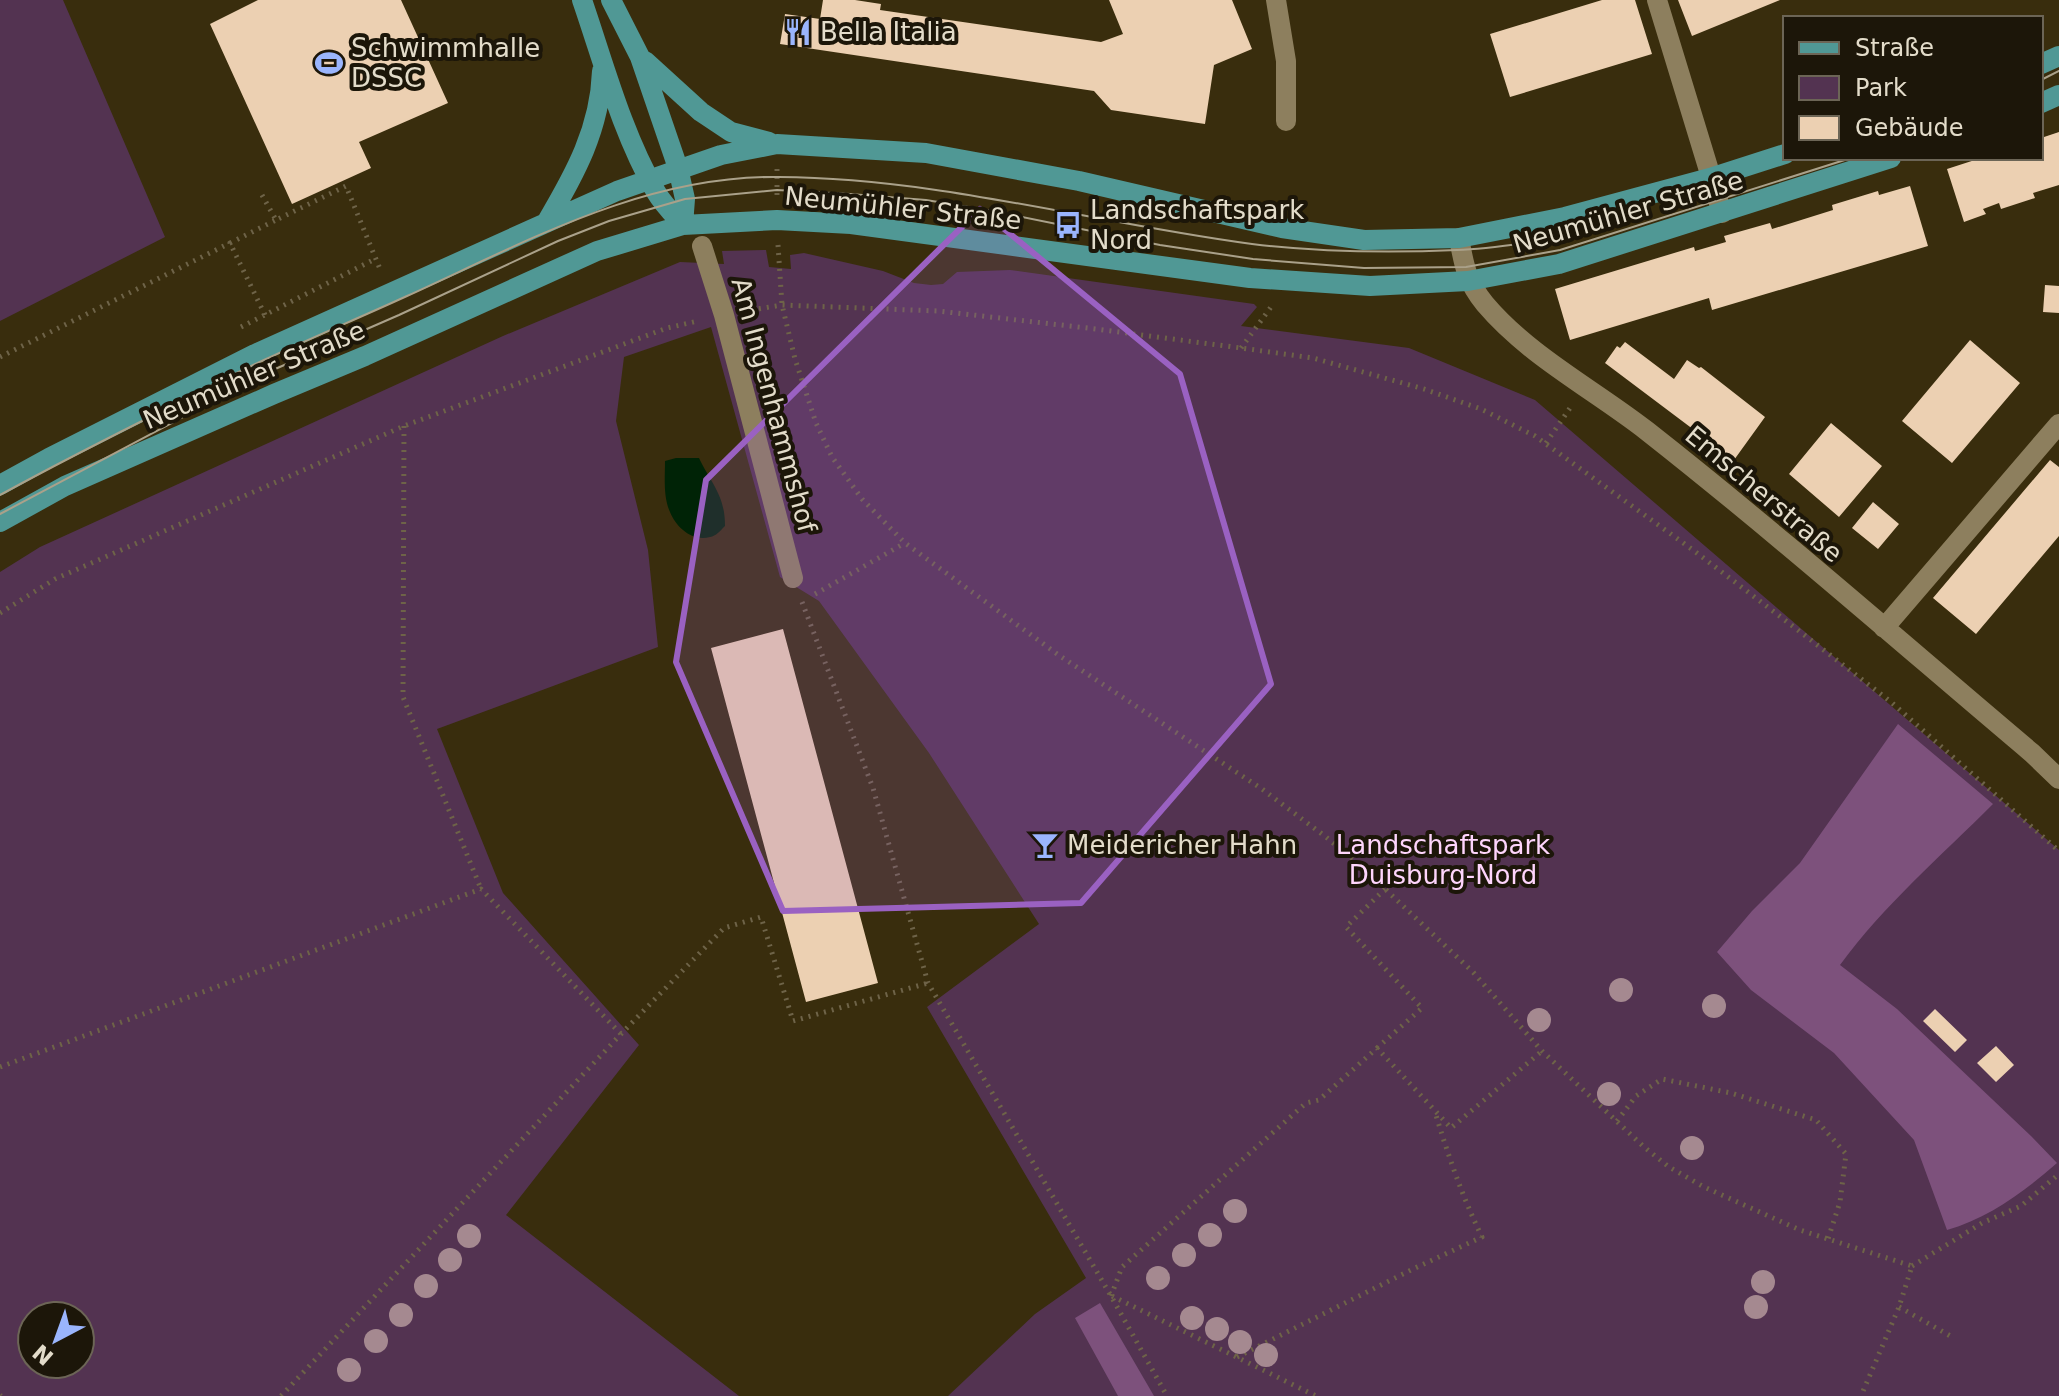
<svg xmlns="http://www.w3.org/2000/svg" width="2059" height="1396" font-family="'DejaVu Sans',sans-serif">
<rect width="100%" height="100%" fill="#392d0d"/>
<path fill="#533351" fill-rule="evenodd" d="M0,0h63l102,237 -165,84z
M766,250l3,17 22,2 -1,-14 14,-2 79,18 31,12 17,2 12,-1 14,-12 53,-2 244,34 3,3 -16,19 168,22 126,52 524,450v546h-1111l87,-82 51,-36 -159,-271 112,-83 -110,-171 -110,-152 -39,-24 -69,-250 -87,30 -8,64 32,129 10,97 -221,82 66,164 136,152 -133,170 233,181h-739v-824l40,-25 463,-211 177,-74 44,2 -2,-13zM32,1316h48v48h-48z"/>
<path fill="#7d517c" d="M1898,724l95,80c-52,52 -109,101 -153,161l57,44 134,127 26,27c-32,28 -68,55 -110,67l-33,-90 -80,-87 -83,-63 -34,-38 35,-41 48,-48z
M1100,1303l54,93h-36l-43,-78z"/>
<path fill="#002306" d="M676,458h23c13,27 26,37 26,68 -5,5 -9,10 -15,11 -18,5 -34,-10 -40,-25 -7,-15 -5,-35 -5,-51z"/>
<path fill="#ecd0b2" d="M258,0h143l47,103 -89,39 12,26 -79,36 -82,-180z
M823,0h32l26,4 -1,6 221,32 22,-8 -14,-34h123l20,49 -38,16 -9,59 -94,-14 -17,-19 -314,-47 5,-30 35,5z
M1602,0h33l17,54 -142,43 -20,-63z
M1678,0h102l-88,36z
M2059,132v53l-26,8 2,5 -34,11 -2,-6 -16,6 3,5 -22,8 -17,-53 34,-11h60v-20z
M1910,186l18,60 -216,64 -3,-12 -139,42 -15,-51 139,-42 1,4 31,-9 -2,-6 46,-13 2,6 61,-19 -1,-5 46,-14 1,4z
M2045,285l14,1v27l-16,-1z
M1970,340l50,43 -68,80 -50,-42z
M1625,342l49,37 13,-19 12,8 2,-1 64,50 -31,43 -129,-97 12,-17 3,2z
M1831,423l51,43 -43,51 -50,-43z
M2050,460l9,7v69l-83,98 -43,-36z
M1873,502l26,22 -21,25 -26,-21z
M783,629l95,354 -72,19 -95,-354z
M1935,1009l32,31 -12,12 -32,-31z
M1996,1046l18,19 -18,17 -19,-19z"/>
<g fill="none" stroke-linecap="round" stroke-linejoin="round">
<path stroke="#6e6348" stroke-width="5" stroke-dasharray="2 6" stroke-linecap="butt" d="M262,195l14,25 70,-34 34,83
M777,195v-26
M778,245l4,60 13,54 21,64 16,34 30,42 43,44 155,113 202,133 64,48 57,47 2,5 88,83 69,79 102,96 25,20 35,20 96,43 112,36 -13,41 -38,89
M751,310l31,-5 156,6 158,18 145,19 72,10 111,31 57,20 54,27 158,114 110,84 88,68 168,149
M265,315l-35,-72 46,-23
M241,327l134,-68
M1241,348l30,-41
M0,357l230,-114
M404,426l-1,271 78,192
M1546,443l24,-35
M815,594l90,-51
M802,602l71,186 55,195 183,313 56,100
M0,613l55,-34 349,-153 263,-98 31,-7
M1377,1048l45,-40 -76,-81 39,-38
M0,1067l481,-178 140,145
M1617,1121l19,-25 26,-17 69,14 85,27 30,34 -6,48 -12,37
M1912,1266l70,-43 39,-17 38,-32
M1111,1296l11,-29 184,-164 13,-3 58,-52 74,80 91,-77
M1112,1296l204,100
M1899,1307l55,31
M1237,1357l176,-88 69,-32c-20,-41 -34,-82 -47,-125
M0,1395l1,1
M281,1396l340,-362 103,-106 37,-11 32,104 135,-38"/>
<path stroke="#8d7f5e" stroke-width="20" d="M1276,0l10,61v60
M1657,0l65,213
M1459,238c5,28 8,44 26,66 44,52 108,85 162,127 131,103 257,214 385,322l27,26
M702,246l22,69 69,263
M1884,628l175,-204"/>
<path stroke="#509895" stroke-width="20" d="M582,0c22,64 40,133 74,192 7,12 18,23 27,33
M611,0l29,57 38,111 7,31 -2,26
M645,61l56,51 30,20 38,10
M2041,64l18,-8
M2041,103l18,-8
M546,223c29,-49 54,-94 56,-152
M0,485l49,-27 206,-104 362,-163 104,-36 56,-11 149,9 153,28 203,47 82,12 95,-2 106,-21 145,-39 75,-24
M0,522l65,-36 209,-92 91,-38 232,-105 86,-26 94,-5 74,4 399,54 120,8 98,-5 91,-17 332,-106"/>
<path stroke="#aaa18a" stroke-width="2" d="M2041,80l18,-9
M0,495c55,-30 112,-59 168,-87 32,-16 63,-33 96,-48 47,-22 95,-42 143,-64 119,-54 237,-121 372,-119 161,1 314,46 473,67 67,8 137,9 205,6 36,-1 71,-8 107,-12
M0,514l266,-141 133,-58 159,-74 51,-20 76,-22 92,-9 73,4 76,6 67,11 167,34 93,14 111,9 102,-1 94,-17 291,-92"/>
</g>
<g fill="#a58990">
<circle cx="1621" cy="990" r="12"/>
<circle cx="1714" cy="1006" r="12"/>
<circle cx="1539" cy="1020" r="12"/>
<circle cx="1609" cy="1094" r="12"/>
<circle cx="1692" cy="1148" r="12"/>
<circle cx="1235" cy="1211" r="12"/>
<circle cx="1210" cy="1235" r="12"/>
<circle cx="469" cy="1236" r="12"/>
<circle cx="1184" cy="1255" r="12"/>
<circle cx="450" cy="1260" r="12"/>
<circle cx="1158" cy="1278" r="12"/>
<circle cx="1763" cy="1282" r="12"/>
<circle cx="426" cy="1286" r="12"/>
<circle cx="1756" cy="1307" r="12"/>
<circle cx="401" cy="1315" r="12"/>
<circle cx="1192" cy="1318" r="12"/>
<circle cx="1217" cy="1329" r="12"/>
<circle cx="376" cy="1341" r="12"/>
<circle cx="1240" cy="1342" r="12"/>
<circle cx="1266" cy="1355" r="12"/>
<circle cx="349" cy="1370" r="12"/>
</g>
<path fill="#9a61c2" fill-opacity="0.2" stroke="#9a61c2" stroke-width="6" stroke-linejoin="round" d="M980,209l200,165 91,310 -190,219 -298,8 -107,-249 30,-182z"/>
<defs>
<g id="restaurant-bare" transform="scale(2.16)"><path d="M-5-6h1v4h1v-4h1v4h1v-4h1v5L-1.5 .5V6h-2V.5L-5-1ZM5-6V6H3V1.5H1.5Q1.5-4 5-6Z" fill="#9ab5fd" stroke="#1c1609" stroke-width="2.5" paint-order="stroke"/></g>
<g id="stadium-bare" transform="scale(2.16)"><path d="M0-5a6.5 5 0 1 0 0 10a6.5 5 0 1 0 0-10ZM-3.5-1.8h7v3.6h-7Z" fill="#9ab5fd" stroke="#1c1609" stroke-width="2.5" paint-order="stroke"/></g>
<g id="bus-bare" transform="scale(2.16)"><path d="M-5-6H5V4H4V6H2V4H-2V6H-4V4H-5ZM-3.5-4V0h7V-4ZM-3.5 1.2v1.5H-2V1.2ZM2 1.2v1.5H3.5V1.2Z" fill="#9ab5fd" stroke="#1c1609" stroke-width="2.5" paint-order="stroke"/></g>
<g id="bar-bare" transform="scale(2.16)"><path d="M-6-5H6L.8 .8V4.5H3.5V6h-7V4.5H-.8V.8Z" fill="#9ab5fd" stroke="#1c1609" stroke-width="2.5" paint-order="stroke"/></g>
</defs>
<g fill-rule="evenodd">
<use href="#restaurant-bare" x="798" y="32"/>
<use href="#stadium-bare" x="329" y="63"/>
<use href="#bus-bare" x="1068" y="225"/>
<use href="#bar-bare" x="1045" y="845"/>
</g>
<g text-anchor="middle" stroke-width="8" stroke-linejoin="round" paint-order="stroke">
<g font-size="26" fill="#e3dcca" stroke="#1c1609" text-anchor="start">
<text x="820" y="41">Bella Italia</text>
<text x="351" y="57">Schwimmhalle<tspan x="351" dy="30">DSSC</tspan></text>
<text x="1090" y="219">Landschaftspark<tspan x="1090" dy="30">Nord</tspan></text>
<text x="1067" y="854">Meidericher Hahn</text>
</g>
<g font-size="26" fill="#e3dcca" stroke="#1c1609">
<text transform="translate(903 208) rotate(6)" y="9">Neumühler Straße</text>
<text transform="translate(1628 212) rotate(-16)" y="9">Neumühler Straße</text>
<text transform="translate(254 375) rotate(-23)" y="9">Neumühler Straße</text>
<text transform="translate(774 405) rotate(75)" y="9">Am Ingenhammshof</text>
<text transform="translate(1764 494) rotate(40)" y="9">Emscherstraße</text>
</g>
<g font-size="26" fill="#fed5fc" stroke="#1c1609">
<text x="1443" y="854">Landschaftspark<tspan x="1443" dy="30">Duisburg-Nord</tspan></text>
</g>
</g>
<rect x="1783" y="16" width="260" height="144" fill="#1c1609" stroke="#6c6556" stroke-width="2"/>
<rect x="1799" y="42" width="40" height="12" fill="#509895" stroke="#6c6556" stroke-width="2"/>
<text x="1855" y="56" font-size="24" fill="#e3dcca">Straße</text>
<rect x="1799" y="76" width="40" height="24" fill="#533351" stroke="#6c6556" stroke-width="2"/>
<text x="1855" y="96" font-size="24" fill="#e3dcca">Park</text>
<rect x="1799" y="116" width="40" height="24" fill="#ecd0b2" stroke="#6c6556" stroke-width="2"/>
<text x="1855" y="136" font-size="24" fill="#e3dcca">Gebäude</text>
<g transform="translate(56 1340) rotate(221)"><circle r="38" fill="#1c1609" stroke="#6c6556" stroke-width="2"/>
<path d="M0-6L14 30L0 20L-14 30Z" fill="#9ab5fd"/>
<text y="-12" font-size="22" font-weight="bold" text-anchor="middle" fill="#e3dcca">N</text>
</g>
</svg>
